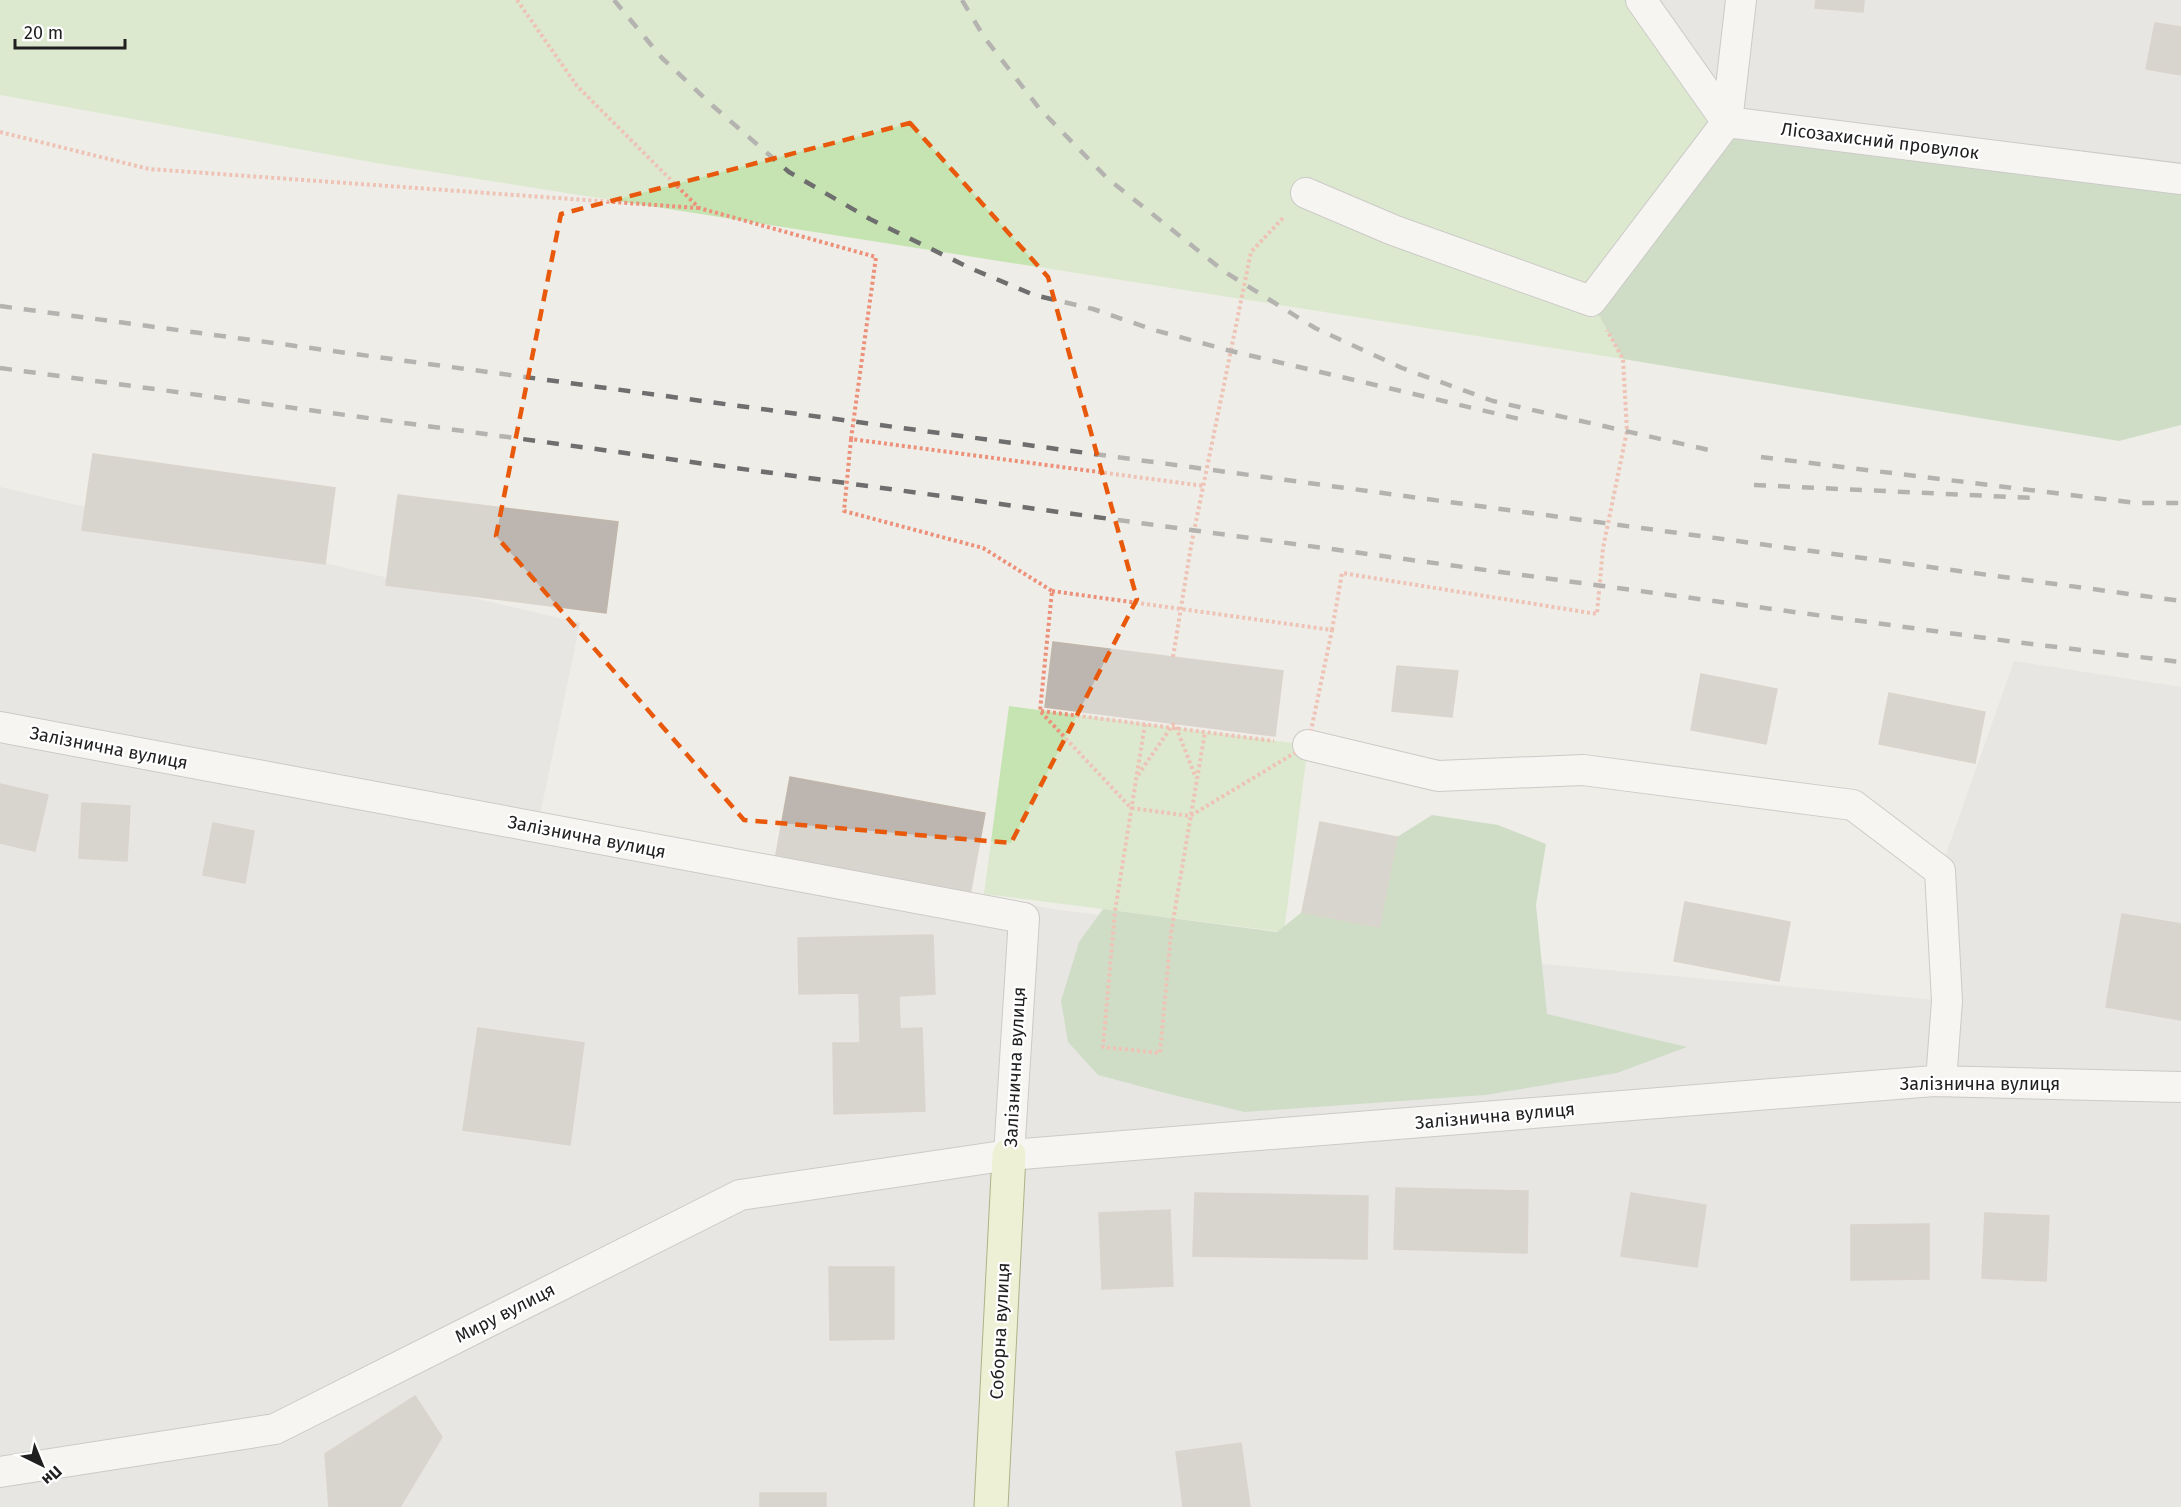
<svg xmlns="http://www.w3.org/2000/svg" width="2181" height="1507" font-family="'Fira Sans',sans-serif">
<rect width="100%" height="100%" fill="#efede7"/>
<path fill="#dedddd" d="M1641,0h540v179l-454,-57z
M0,487l580,136 -40,192 519,95 300,37 587,54 -6,-130 74,-210 167,26v820h-2181z"/>
<path fill="#c6e4b2" d="M0,0h1641l86,122 -136,179 32,58 -1247,-196 -376,-68z
M1009,706l299,39 -24,187 -300,-38z"/>
<path fill="#a9cba0" d="M1727,122l454,57v246l-62,16 -496,-82 -32,-58z
M1432,815l66,10 48,19 -10,61 11,109 140,33 -70,26 -132,22 -240,17 -80,-19 -67,-18 -30,-33 -7,-41 18,-59 24,-33 174,23 25,-20 77,15 18,-90z"/>
<path fill="#bdb6b0" stroke="#c0b6ab" stroke-width="1.5" d="M1816,0h48l-1,12 -48,-4z
M2155,23l26,4v48l-35,-6z
M93,454l242,34 -10,76 -243,-34z
M398,495l220,27 -12,91 -220,-28z
M1053,642l230,29 -8,65 -230,-29z
M1397,666l61,5 -6,46 -60,-6z
M1701,674l76,15 -11,55 -75,-14z
M1889,693l96,19 -10,51 -96,-19z
M790,777l195,36 -15,82 -195,-35z
M0,784l48,11 -13,56 -35,-8z
M82,803l48,3 -3,55 -48,-3z
M1320,822l77,15 -18,90 -77,-15z
M213,823l41,8 -9,52 -42,-8z
M1685,902l105,20 -11,59 -105,-20z
M2122,914l59,10v96l-75,-13z
M933,935l2,59 -36,2 1,33 22,-1 3,83 -91,3 -1,-71h27l-1,-50 -60,1 -1,-56z
M478,1028l106,15 -14,102 -107,-15z
M1396,1188l132,3 -1,62 -133,-4z
M1195,1193l173,3 -1,63 -174,-3z
M1631,1193l75,12 -9,62 -76,-11z
M1170,1210l3,76 -71,3 -3,-76z
M1985,1213l64,3 -3,65 -64,-3z
M1929,1224v55l-78,1v-55z
M829,1267h65v72l-64,1z
M415,1396l27,41 -42,70h-71l-4,-53z
M1241,1443l9,64h-67l-7,-55z
M760,1493h66v14h-66z"/>
<g fill="none" stroke-linecap="round" stroke-linejoin="round">
<g stroke="#a1a1a1" stroke-width="32">
<path id="street" d="M1641,0l86,122 454,57
M1727,122l14,-122
M1306,193l87,37 198,71 136,-179
M0,727l1024,191 -15,237 925,-74 247,6
M1308,745l130,31 145,-6 270,35 87,66 7,130 -6,80
M0,1472l275,-43 465,-234 269,-40"/>
</g>
<g stroke="#5c6e0f" stroke-width="35">
<path id="secondary" d="M991,1507l18,-352"/>
</g>
<path stroke="#ed907a" stroke-width="4" stroke-dasharray="3 3" stroke-linecap="butt" d="M517,0l60,86 122,122 177,49 -25,182 353,47
M0,132l149,37 549,39
M851,439l-7,72 139,37 69,43
M1052,591l280,39 -24,115 -118,71 -59,-8 -91,-97z
M1332,630l10,-57 255,41 6,-66 24,-117 -4,-72 -16,-29
M1173,657l18,-111 60,-294 32,-34
M1041,711l233,30
M1145,724l-30,187 -12,136 57,6 11,-120 34,-201
M1176,727l20,51
M1138,775l36,-52"/>
<use href="#street" stroke="#fff" stroke-width="30"/>
<use href="#secondary" stroke="#edf4c0" stroke-width="33"/>
<path stroke="#6e6e6e" stroke-width="4.5" stroke-dasharray="12 12" stroke-linecap="butt" d="M614,0l48,58 51,48 76,66 81,47 100,49 64,27 59,14 61,21 77,21 297,70
M962,0l22,37 55,71 68,70 118,94 90,56 87,40 91,33 216,49
M0,306l2181,295
M0,368l2015,274 166,20
M1761,457l375,46h45
M1754,485l280,13"/>
</g>
<path d="M0 0H2181V1507H0ZM910,123l138,154 89,322 -126,244 -267,-23 -248,-284 65,-322z" fill="#efede7" fill-opacity=".55" fill-rule="evenodd"/>
<path fill="none" stroke="#e8590c" stroke-width="4.5" stroke-dasharray="12 8" stroke-linejoin="round" d="M910,123l138,154 89,322 -126,244 -267,-23 -248,-284 65,-322z"/>
<g text-anchor="middle" stroke-width="4.5" stroke-linejoin="round" paint-order="stroke">
<g font-size="18" fill="#202020" stroke="#fff">
<text transform="translate(1880 141) rotate(7)" y="6">Лісозахисний провулок</text>
<text transform="translate(109 748) rotate(11)" y="6">Залізнична вулиця</text>
<text transform="translate(587 837) rotate(11)" y="6">Залізнична вулиця</text>
<text transform="translate(1015 1067) rotate(-87)" y="6">Залізнична вулиця</text>
<text x="1980" y="1090">Залізнична вулиця</text>
<text transform="translate(1495 1116) rotate(-5)" y="6">Залізнична вулиця</text>
<text transform="translate(505 1313) rotate(-27)" y="6">Миру вулиця</text>
<text transform="translate(1000 1331) rotate(-87)" y="6">Соборна вулиця</text>
</g>
</g>
<g transform="translate(42 1465) rotate(137)" stroke="#ffffff" stroke-width="4.5" paint-order="stroke">
<path d="M0-4.5L10 22L0 15L-10 22Z" fill="#202020"/>
<text y="-9" font-size="16" font-weight="bold" text-anchor="middle" fill="#202020">Пн</text>
</g>
<path d="M15 39v9h110v-9" fill="none" stroke="#202020" stroke-width="3"/>
<text x="24" y="39" font-size="18" fill="#202020" stroke="#ffffff" stroke-width="4.5" paint-order="stroke">20 m</text>
</svg>
